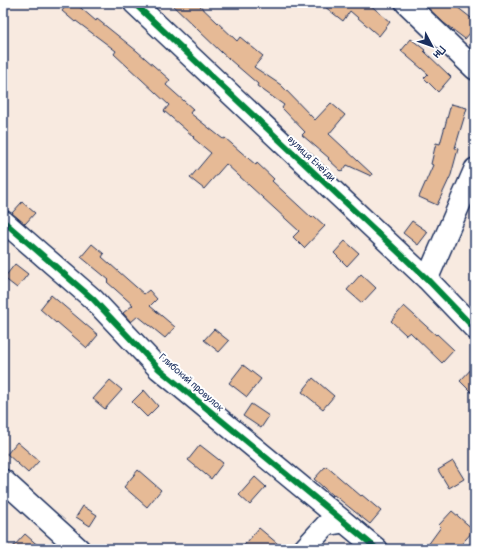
<svg xmlns="http://www.w3.org/2000/svg" width="478" height="552" font-family="Pangolin,sans-serif">
<rect width="100%" height="100%" fill="#f8eae0"/>
<filter id="ink" filterUnits="userSpaceOnUse"><feTurbulence type="fractalNoise" baseFrequency=".025" numOctaves="2"/><feDisplacementMap in="SourceGraphic" scale="8" xChannelSelector="R" yChannelSelector="G"/><feConvolveMatrix kernelMatrix="1 2 1 2 8 2 1 2 1" color-interpolation-filters="sRGB"/></filter>
<g filter="url(#ink)">
<path fill="#e6ba96" stroke="#1b2f5e" d="M68,3h7l21,18 1,-2 40,32 33,29 -4,5 27,24 -3,4 33,26 2,-1 31,27 1,-2 17,16 -2,2 40,37 2,-2 11,10 -21,22 -11,-11 6,-6 -73,-67 -22,25 -14,-11 21,-25 -18,-15 1,-1 -30,-26 5,-6 -55,-51 2,-3 -40,-30 -1,1 -13,-11z
M170,3h27l40,38 3,-4 23,19 -9,11 27,18 34,35 16,-17 14,12 -16,19 43,40 -1,2 -24,-11 -5,7 -14,-13 1,-1 -27,-23 3,-3 -23,-24 2,-3 -27,-19 1,-2 -36,-31z
M320,3h48l22,19 -11,14 -29,-25 -7,10z
M423,3h29l23,18v6l-10,12 -21,-16z
M411,39l14,11 -1,1 27,26 -13,15 -14,-14 4,-4 -27,-23z
M451,104l16,4 -12,40 3,1 -7,26 -14,30 -18,-8 14,-32 -2,-1 5,-21 4,1z
M22,202l13,11 -10,11 -13,-11z
M412,221l16,11 -10,13 -15,-12z
M345,241l14,12 -12,13 -13,-13z
M92,244l12,10 -2,3 42,37 5,-4 8,9 -7,7 25,21 -10,11 -27,-22 -7,6 -8,-9 10,-8 -26,-23 2,-2 -28,-23z
M15,264l13,10 -11,14 -13,-10z
M361,274l15,14 -14,15 -15,-13z
M51,295l47,40 -11,13 -30,-26 -1,1 -16,-14z
M404,306l32,29 1,-1 17,16 -12,13 -32,-31 -4,3 -15,-14z
M214,329l15,12 -10,11 -15,-12z
M243,365l18,14 -14,18 -18,-14z
M475,365v31l-15,-15z
M313,378l21,18 -11,13 -21,-17z
M110,380l12,10 -17,19 -12,-10z
M144,390l14,16 -11,11 -15,-15z
M251,404l18,12 -8,12 -18,-12z
M17,442l22,19 -11,12 -21,-19z
M200,445l23,18 -12,16 -23,-19z
M453,461l11,18 -15,9 -11,-18z
M326,466l35,30 1,-1 19,16 -11,13 -36,-29 -1,1 -19,-17z
M138,470l23,20 -14,17 -23,-20z
M255,477l11,10 -16,18 -11,-10z
M83,506l14,9 -7,11 -14,-9z
M452,511l22,19 -17,19h-32l16,-22 -2,-2z
M259,528l25,21h-43z
M25,534l17,15h-31z"/>
<g fill="none" stroke-linecap="round" stroke-linejoin="round">
<g stroke="#1b2f5e" stroke-width="24">
<path id="minor" d="M134,3l293,276 48,50
M406,3l69,66
M3,221l90,78 66,70 218,180
M427,279l48,-110
M3,480l76,69
M304,549l22,-24 17,-3"/>
</g>
<use href="#minor" stroke="#fff" stroke-width="21"/>
<g stroke="#fff" stroke-width="8">
<path id="cycleway" d="M134,3l293,276 48,50
M3,221l90,78 66,70 218,180"/>
</g>
<use href="#cycleway" stroke="#00873e" stroke-width="6"/>
</g>
</g>
<g text-anchor="middle" stroke-width="4" stroke-linejoin="round" paint-order="stroke">
<g font-size="10" fill="#1b2f5e" stroke="#fff">
<text transform="translate(312 158) rotate(43)" y="4">вулиця Енеїди</text>
<text transform="translate(192 382) rotate(41)" y="4">Глибокий провулок</text>
</g>
</g>
<rect width="478" height="552" fill="none" stroke="#fff" stroke-width="16"/>
<rect x="8" y="8" width="462" height="536" fill="none" stroke="#1b2f5e" stroke-width="1.5" filter="url(#ink)"/>
<g transform="translate(432 46) rotate(131)" stroke="#ffffff" stroke-width="3" paint-order="stroke">
<path d="M0-3L7 15L0 10L-7 15Z" fill="#1b2f5e"/>
<text y="-6" font-size="11" font-weight="bold" text-anchor="middle" fill="#1b2f5e">Пн</text>
</g>
</svg>
